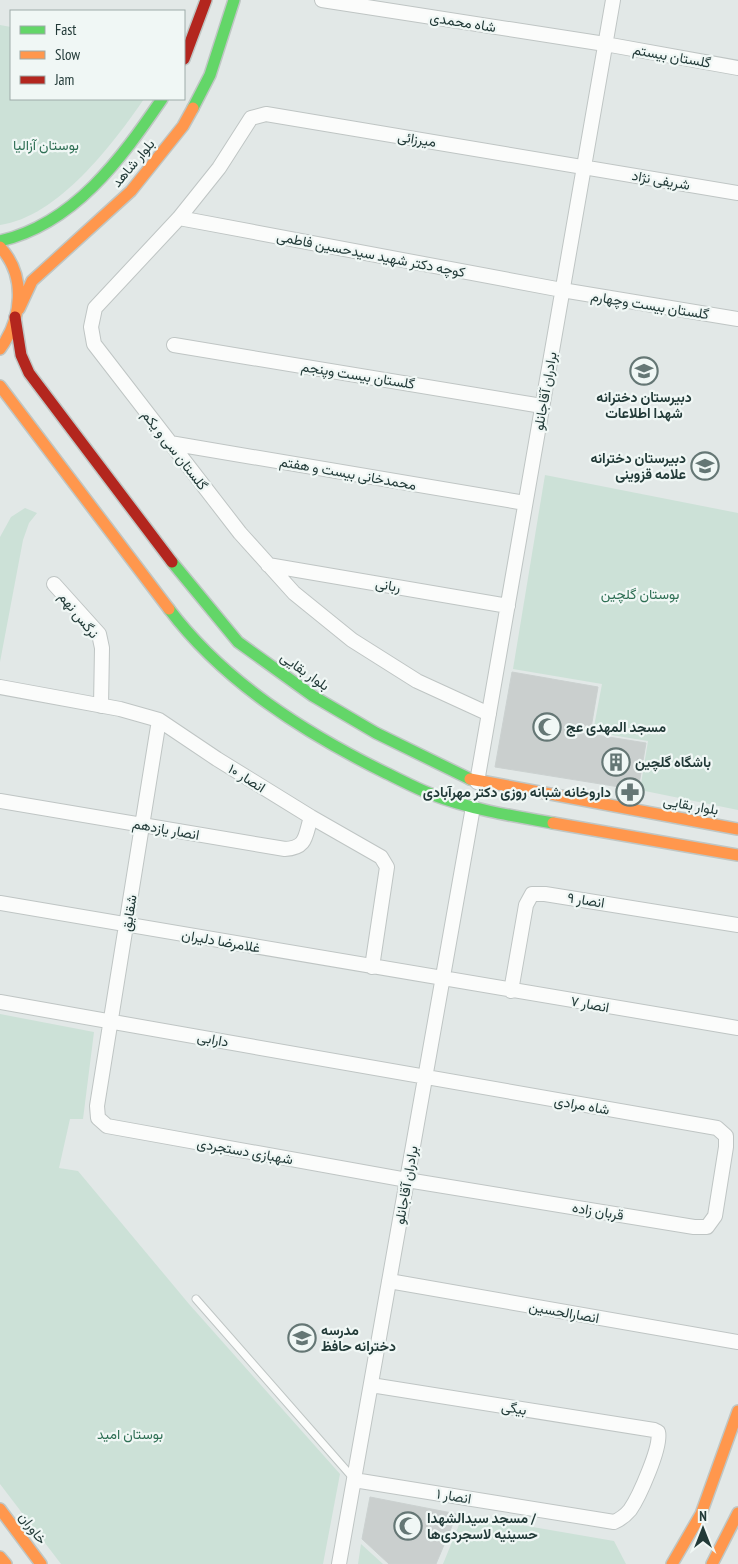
<svg xmlns="http://www.w3.org/2000/svg" width="738" height="1564" font-family="'PT Sans Narrow',Vazirmatn,sans-serif">
<rect width="100%" height="100%" fill="#e2e8e7"/>
<path fill="#cce1d7" d="M0,25l11,2v72h133c-31,45 -86,118 -144,126z
M545,475l193,38v297l-98,-20 8,-49 -55,-9 9,-48 -89,-15z
M25,508l12,5 -8,10 -6,17 -23,122v-125l11,-20z
M0,1014l94,18 -11,87h-13l-11,49 19,3 111,133 151,170 -17,90h-262l-61,-80z
M463,1515l151,26 12,23h-183z
M361,1544l22,20h-25z"/>
<path fill="#cacfce" stroke="#cbd1d0" d="M512,672l86,15 -8,47 56,9 -8,47 -143,-23z
M370,1497l87,17 -21,50h-47l-27,-25z"/>
<g fill="none" stroke-linecap="round" stroke-linejoin="round">
<g stroke="#bfc5c4" stroke-width="9">
<path id="lane" d="M196,1299l158,180"/>
</g>
<g stroke="#bfc5c4" stroke-width="16">
<path id="street" d="M322,0l283,44 133,24
M179,218l383,72 176,29
M174,345l368,61
M170,443l355,60
M268,565l240,41
M54,584l45,50 3,14 -1,58
M0,687l120,22 39,11 58,39 94,58 70,40 6,10 -15,100
M489,714l-72,-33 -65,-41 -58,-47 -54,-60 -146,-189 -3,-17 4,-19 84,-90 40,-50 32,-50 15,-4 472,79
M477,782l136,-782
M0,801l285,48c22,-1 20,-13 26,-32
M0,903l738,125
M511,991l15,-86 6,-11h13l193,31
M0,1002c239,42 478,85 717,126l9,8v11l-11,69 -8,11h-13l-287,-47 -300,-54 -9,-8 -1,-12 62,-386
M389,1281l349,61
M354,1480l260,42c7,-3 11,-6 16,-12 9,-13 32,-64 28,-78l-4,-2 -283,-45
M339,1564l134,-757"/>
</g>
<g stroke="#bfc6c4" stroke-width="14">
<path id="fast" d="M193,108l17,-33 24,-75
M0,241c74,-17 121,-82 162,-142
M172,562l66,80 75,54 63,37 94,46
M169,609c55,73 136,124 217,164 15,7 29,15 45,21 38,15 81,22 122,29"/>
</g>
<g stroke="#bfc6c4" stroke-width="14">
<path id="slow" d="M0,247c27,29 22,72 0,102
M19,309l13,-28 99,-90 52,-65 10,-18
M0,386l169,223
M470,779l268,50
M553,823l185,32
M0,1509l41,55
M0,1557l6,7
M672,1564l29,-50 37,-103
M712,1564l26,-51"/>
</g>
<g stroke="#bfc6c4" stroke-width="14">
<path id="jam" d="M184,59l22,-59
M15,317l6,38 8,18 143,189"/>
</g>
<use href="#lane" stroke="#fbfcfb" stroke-width="7"/>
<use href="#street" stroke="#fbfcfb" stroke-width="14"/>
<use href="#fast" stroke="#63d668" stroke-width="11"/>
<use href="#slow" stroke="#ff974d" stroke-width="11"/>
<use href="#jam" stroke="#b3261e" stroke-width="11"/>
</g>
<defs>
<g id="school-ring" transform="scale(1.4375)"><circle r="9.5" fill="#f0f7f5" stroke="#657775" stroke-width="1.5"/><path d="M0-5L7-2L0 1L-7-2ZM-4 1L0 2.5L4 1V4Q0 6-4 4Z" fill="#657775"/></g>
<g id="mosque-ring" transform="scale(1.4375)"><circle r="9.5" fill="#f0f7f5" stroke="#657775" stroke-width="1.5"/><path d="M3.5-4.9A6 6 0 1 0 3.5 4.9A5 5 0 1 1 3.5-4.9Z" fill="#657775"/></g>
<g id="building-ring" transform="scale(1.4375)"><circle r="9.5" fill="#f0f7f5" stroke="#657775" stroke-width="1.5"/><path d="M-4-6H4V6H1V3H-1V6H-4ZM-2.5-4.3h1.7v1.8h-1.7ZM.8-4.3h1.7v1.8H.8ZM-2.5-1h1.7V.8h-1.7ZM.8-1h1.7V.8H.8Z" fill="#657775"/></g>
<g id="pharmacy-ring" transform="scale(1.4375)"><circle r="9.5" fill="#f0f7f5" stroke="#657775" stroke-width="1.5"/><path d="M-2-6h4v4h4v4h-4v4h-4v-4h-4v-4h4Z" fill="#657775"/></g>
</defs>
<g fill-rule="evenodd">
<use href="#school-ring" x="644" y="371"/>
<use href="#school-ring" x="705" y="466"/>
<use href="#mosque-ring" x="547" y="727"/>
<use href="#building-ring" x="616" y="762"/>
<use href="#pharmacy-ring" x="630" y="792"/>
<use href="#school-ring" x="302" y="1338"/>
<use href="#mosque-ring" x="408" y="1526"/>
</g>
<g text-anchor="middle" stroke-width="4.5" stroke-linejoin="round" paint-order="stroke">
<g font-size="14" fill="#223a38" stroke="#f0f7f5">
<text transform="translate(463 22) rotate(9)" y="5">شاه محمدی</text>
<text transform="translate(672 56) rotate(10)" y="5">گلستان بیستم</text>
<text transform="translate(417 139) rotate(9)" y="5">میرزائی</text>
<text transform="translate(133 163) rotate(-50)" y="5">بلوار شاهد</text>
<text transform="translate(661 180) rotate(10)" y="5">شریفی نژاد</text>
<text transform="translate(371 254) rotate(11)" y="5">کوچه دکتر شهید سیدحسین فاطمی</text>
<text transform="translate(650 305) rotate(9)" y="5">گلستان بیست وچهارم</text>
<text transform="translate(358 375) rotate(9)" y="5">گلستان بیست وپنجم</text>
<text transform="translate(545 391) rotate(-80)" y="5">برادران آقاجانلو</text>
<text transform="translate(175 450) rotate(52)" y="5">گلستان سی و یکم</text>
<text transform="translate(348 473) rotate(10)" y="5">محمدخانی بیست و هفتم</text>
<text transform="translate(388 585) rotate(10)" y="5">ربانی</text>
<text transform="translate(79 615) rotate(51)" y="5">نرگس نهم</text>
<text transform="translate(305 671) rotate(35)" y="5">بلوار بقایی</text>
<text transform="translate(247 778) rotate(32)" y="5">انصار ۱۰</text>
<text transform="translate(691 805) rotate(10)" y="5">بلوار بقایی</text>
<text transform="translate(166 829) rotate(10)" y="5">انصار یازدهم</text>
<text transform="translate(586 900) rotate(9)" y="5">انصار ۹</text>
<text transform="translate(129 913) rotate(-81)" y="5">شقایق</text>
<text transform="translate(221 941) rotate(10)" y="5">غلامرضا دلیران</text>
<text transform="translate(590 1004) rotate(10)" y="5">انصار ۷</text>
<text transform="translate(213 1039) rotate(10)" y="5">دارابی</text>
<text transform="translate(582 1105) rotate(10)" y="5">شاه مرادی</text>
<text transform="translate(245 1151) rotate(10)" y="5">شهبازی دستجردی</text>
<text transform="translate(406 1185) rotate(-80)" y="5">برادران آقاجانلو</text>
<text transform="translate(598 1211) rotate(9)" y="5">قربان زاده</text>
<text transform="translate(564 1312) rotate(10)" y="5">انصارالحسین</text>
<text transform="translate(514 1408) rotate(9)" y="5">بیگی</text>
<text transform="translate(454 1496) rotate(9)" y="5">انصار ۱</text>
<text transform="translate(33 1528) rotate(53)" y="5">خاوران</text>
</g>
<g font-size="14" fill="#2e6f54" stroke="#f0f7f5">
<text x="46" y="150">بوستان آزالیا</text>
<text x="640" y="599">بوستان گلچین</text>
<text x="130" y="1439">بوستان امید</text>
</g>
<g font-size="14" font-weight="bold" fill="#223a38" stroke="#f0f7f5" text-anchor="start">
<text x="644" y="402" text-anchor="middle">دبیرستان دخترانه<tspan x="644" dy="16">شهدا اطلاعات</tspan></text>
<text x="686" y="463" text-anchor="end">دبیرستان دخترانه<tspan x="686" dy="16">علامه قزوینی</tspan></text>
<text x="566" y="732">مسجد المهدی عج</text>
<text x="635" y="767">باشگاه گلچین</text>
<text x="611" y="797" text-anchor="end">داروخانه شبانه روزی دکتر مهرآبادی</text>
<text x="321" y="1335">مدرسه<tspan x="321" dy="16">دخترانه حافظ</tspan></text>
<text x="427" y="1523">مسجد سیدالشهدا /<tspan x="427" dy="16">حسینیه لاسجردی‌ها</tspan></text>
</g>
</g>
<rect x="10" y="10" width="175" height="90" fill="#f0f7f5" stroke="#9eaba9"/>
<rect x="20" y="26" width="25" height="8" fill="#63d668" stroke="#9eaba9"/>
<text x="55" y="35" font-size="15" fill="#223a38">Fast</text>
<rect x="20" y="51" width="25" height="8" fill="#ff974d" stroke="#9eaba9"/>
<text x="55" y="60" font-size="15" fill="#223a38">Slow</text>
<rect x="20" y="76" width="25" height="8" fill="#b3261e" stroke="#9eaba9"/>
<text x="55" y="85" font-size="15" fill="#223a38">Jam</text>
<g transform="translate(703 1529)" stroke="#f0f7f5" stroke-width="4" paint-order="stroke">
<path d="M0-4L9 19L0 12L-9 19Z" fill="#223a38"/>
<text y="-8" font-size="14" font-weight="bold" text-anchor="middle" fill="#223a38">N</text>
</g>
</svg>
